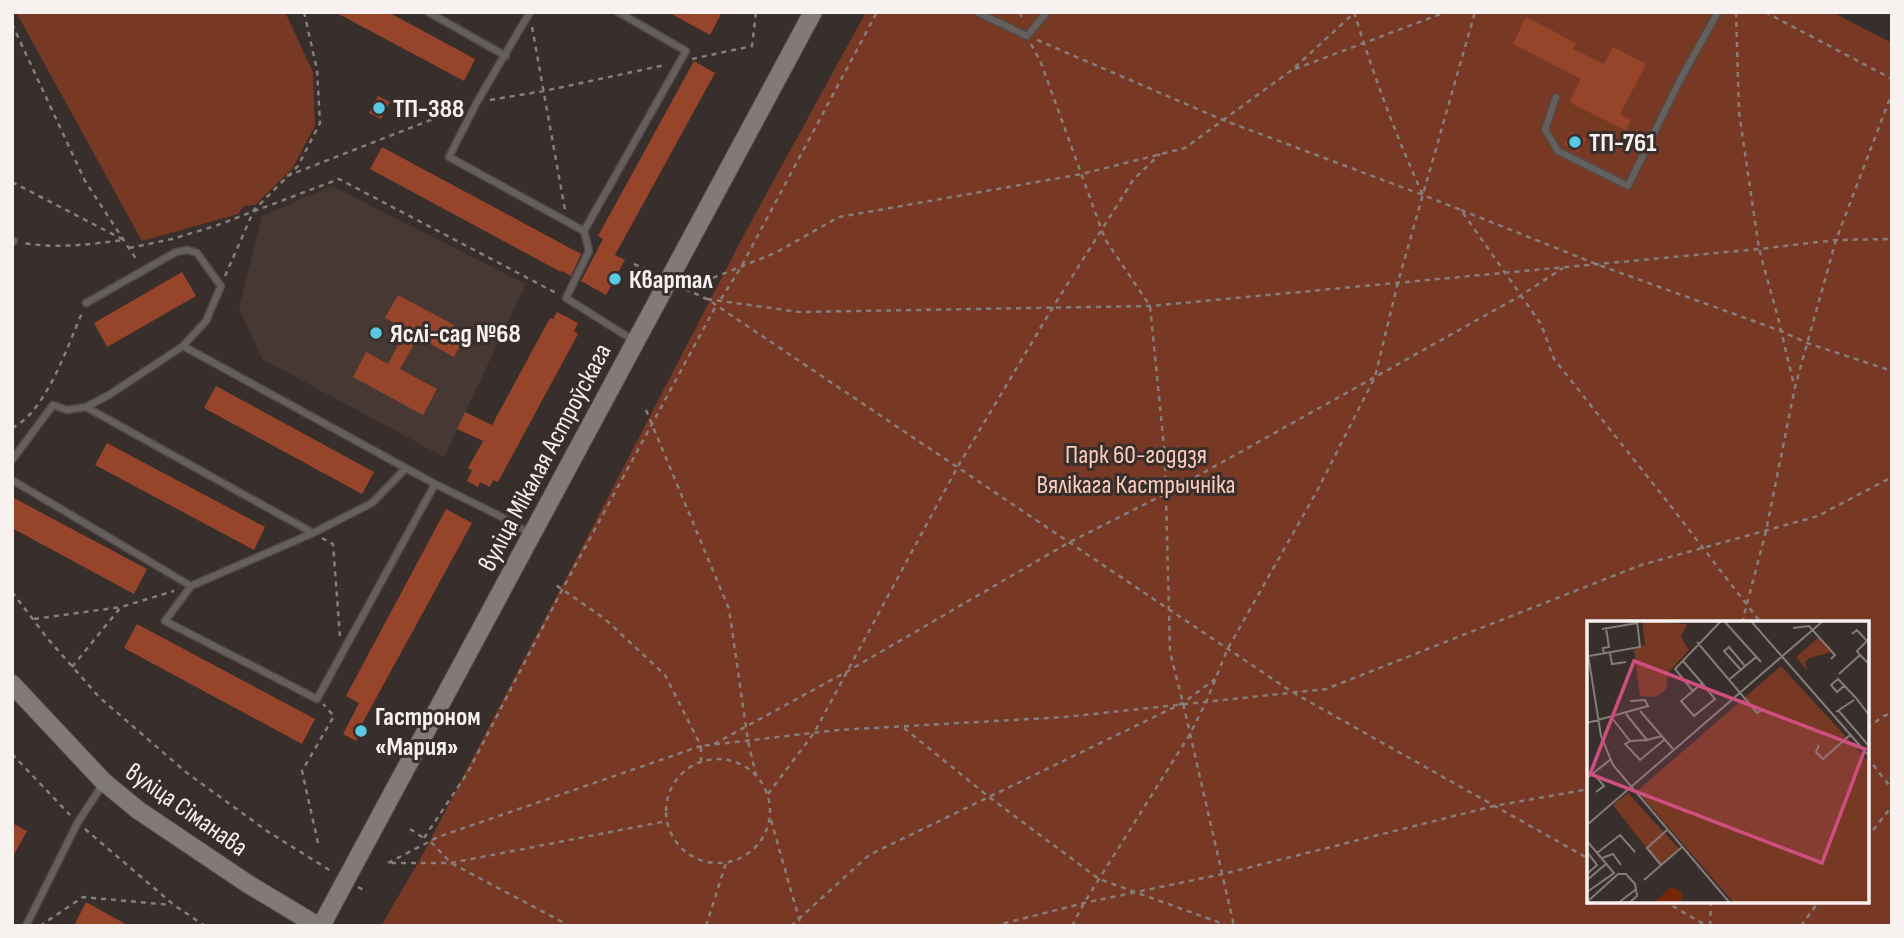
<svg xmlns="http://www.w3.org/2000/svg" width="1904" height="938" font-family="'Sofia Sans Condensed',sans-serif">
<rect width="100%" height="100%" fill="#382e2b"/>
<path fill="#483833" d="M332,186l194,98 -82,173 -182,-98 -23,-51 23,-92z"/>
<path fill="#783924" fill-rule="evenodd" d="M16,12h269l28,60 2,54 -23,43 -37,36 -11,1 -6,8 -96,27z
M866,12h966l60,31v883h-1511l41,-70 324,-625zM1589,623h278v278h-278z"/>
<path fill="#97452a" d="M335,12h53l87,47 -11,22z
M668,12h54l-12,23z
M1526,17l50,26 -3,6 31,15 9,-17 33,17 -26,50 11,6 -6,10 -56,-28 12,-23 -68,-35z
M694,61l21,12 -100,182 10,5 -19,35 -25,-14 22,-42 -5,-3z
M378,96l12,6 -9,17 -12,-6z
M1571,132l15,7 -7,13 -15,-7z
M382,147l199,107 -10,22 -9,-5 -1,1 -191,-103z
M182,272l14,24 -89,51 -13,-24z
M398,295l69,37 -13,25 -36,-20 -18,32 37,20 -14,26 -70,-38 13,-25 22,12 18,-34 -21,-12z
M557,312l21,11 -4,8 4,3 -80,148 -5,-2 -3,7 -10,-5 -2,5 -11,-6 5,-11 -4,-2 15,-27 -26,-12 8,-17 27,13 58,-107 3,1z
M216,386l158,86 -12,22 -158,-86z
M107,443l158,84 -11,23 -159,-85z
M12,497l135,72 -13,25 -122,-66z
M446,509l26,14 -109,199 1,4 -8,15 -13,-7 16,-31 -13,-7z
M137,624l178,95 -13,25 -178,-96z
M12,823l15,8 -15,27z
M86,902l43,24h-55z"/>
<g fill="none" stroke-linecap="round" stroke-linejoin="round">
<g stroke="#534946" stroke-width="9">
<path id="lane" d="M428,12l78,44
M530,12l-53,90 -28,55 135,74 102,-180 -68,-39
M977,12l50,24 20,-24
M1556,97l-11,33 13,21 70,35 51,-104 39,-70
M584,231l5,20 -23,47 67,42
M12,242l2,-1
M183,346l252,138 61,30 33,19
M86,407l227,126 59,-30 34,-35
M12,460l41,-55 14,5 19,-3 23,-12 74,-49 23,-25 15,-35 -24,-33 -9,-3 -12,2 -90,51
M12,480l179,106 122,-53
M191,586l-26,35 152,78 118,-215
M26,926l52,-104 25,-38"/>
</g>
<g stroke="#534946" stroke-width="20">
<path id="secondary" d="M12,684l92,98 34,28 110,74 70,42
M321,926l492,-914"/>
</g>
<path stroke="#877e7c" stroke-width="2.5" stroke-dasharray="5 5" stroke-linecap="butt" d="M1020,12l3,10
M1354,12c20,64 41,122 69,183l38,15 80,114 13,35 112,141 95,123
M1736,12l3,100 20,137 18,65 17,71
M1765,12l127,67
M12,24l73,157 53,81
M532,27l33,183
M1037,40l186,80 200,75
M1031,44l10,19 64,176 45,67 15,151 5,195 13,51 51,223
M692,59l60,-13 4,-34
M1295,69l151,-57
M490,100l54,-9 121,-26
M287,176l177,-69
M12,182l112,58c-34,4 -66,9 -100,3
M1461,210l135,54 185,67 26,12 85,28
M129,248l43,-9 43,-13 124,-47 219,115
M634,264l20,9
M225,276l29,-66 44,-44 22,-43 -3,-53 -13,-58
M685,289l22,10 585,393 297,167
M685,289l90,-36 64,-36 243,-43 103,-26 108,-79 60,-55
M707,299l92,13 351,-6 609,-57 77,-9 56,-1
M721,299l20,-32 136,-255
M646,410l83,199 19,132 8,34
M12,428c34,-16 55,-81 70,-115
M322,538l11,6 7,93
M12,592l36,47 51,58 88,76 80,58 64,40
M34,619l87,-12
M1742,623l24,-92 29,-144 41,-147 56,-147
M72,667l49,-60 53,-16
M904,728l85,69 110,82 130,47
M1867,728l17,-12 8,-3
M714,744l134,-73 220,-128 97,-49 210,-117 145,-81 43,-28
M12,754l58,61
M1867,757l25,32
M666 811a52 52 0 1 1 104 0a52 52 0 1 1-104 0Z
M701,762v-16l137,-16 227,-13 261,-28 315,-124 177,-49 74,-39
M768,794l46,-61 143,-265 96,-161 80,-127 27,-26
M771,820l30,106
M85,829l89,76 31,21
M410,829l15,10
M424,838l44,-66 94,-182 155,-286
M1867,838l25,-32
M431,842l20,21 119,63
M318,843l-16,-72 32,-55 -11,-12
M388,863l50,-26 263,-91 -36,-71 -60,-56 -52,-36
M391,863h60l216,-42
M358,887l9,5
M1664,901l43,25
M40,926l43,-29 88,8
M706,926l20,-63
M791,926l78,-71 314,-152 32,-24
M994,926l90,-23 139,-29 271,-68 95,-17
M1072,926l12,-23 106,-169 17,-34 20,-50 90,-159 58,-114 23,-95 77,-270
M1710,926l1,-25
M1801,926l18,-25"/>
<use href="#lane" stroke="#65605e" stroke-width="6"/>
<use href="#secondary" stroke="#827a78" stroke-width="18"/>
</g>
<g fill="#5ac8e5" stroke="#382e2b" stroke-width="2.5">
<circle cx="379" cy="108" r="7"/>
<circle cx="1575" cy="142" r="7"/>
<circle cx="615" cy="279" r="7"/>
<circle cx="376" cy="333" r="7"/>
<circle cx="361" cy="731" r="7"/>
</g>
<g text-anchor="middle" stroke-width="6" stroke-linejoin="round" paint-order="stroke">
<g font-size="26" font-weight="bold" fill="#f7f1ef" stroke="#382e2b" text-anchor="start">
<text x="393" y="117">ТП-388</text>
<text x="1589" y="151">ТП-761</text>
<text x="629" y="288">Квартал</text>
<text x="390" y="342">Яслі-сад №68</text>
<text x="375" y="725">Гастроном<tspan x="375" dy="30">«Мария»</tspan></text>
</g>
<g font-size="26" fill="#fdccbd" stroke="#382e2b">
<text x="1136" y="463">Парк 60-годдзя<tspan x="1136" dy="30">Вялікага Кастрычніка</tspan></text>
</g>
<g font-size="26" fill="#f7f1ef" stroke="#382e2b">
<text transform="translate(544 457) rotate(-62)" y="9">вуліца Мікалая Астроўскага</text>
<text transform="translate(187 809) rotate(35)" y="9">вуліца Сіманава</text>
</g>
</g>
<g transform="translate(1587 621)">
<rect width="282" height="282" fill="#382e2b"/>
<path d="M55,0l45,3 -6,13 8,13 -21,23 -2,17 -11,7 -15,-1 -6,-46 11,-5zM232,16l13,15 -23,6 -4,4 2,8 -11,-13zM194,45l88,96v141h-135l-97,-112zM41,172l51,56 -19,16 -47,-60z" fill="#783924"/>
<path d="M84,266l11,5v11h-29z" fill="#762609"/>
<path fill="none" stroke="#847c79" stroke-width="2" d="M137,0l37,41M164,0l118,135M206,7l16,-2 26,29 -4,4M15,8l36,-6M265,13l5,-4 10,11M110,21l60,71 5,-3M0,27l14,88 12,29 117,138M23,32l2,11 14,-2M17,33l-1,-6 6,-1 -3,-19M273,34l-3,-4 12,-12M2,35l51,-9 -3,-26M96,40l19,22M154,49l-17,-19 5,-4 16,19M252,53l21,-19 9,9M143,58l26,-22M257,65l-7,6 -6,-7 7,-6 18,19 13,17M106,70l9,-8 13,16 -21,17 -13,-15 12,-10 -18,-22 46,-48M251,89l31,36M53,90l33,38M249,91l18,-12M39,93l21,26 15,-4M25,97l18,23 17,-1M0,102l61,-17 -3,-6 -15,1M43,120l-5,3 15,16 24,-20M232,124l-3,7 7,7 27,-24M7,153l10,12 -8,6M0,157l23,-18M0,204l236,-204M0,220l27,32 -27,19M0,231l10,13 -10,9M10,232l23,-18 15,17M15,237l11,-4 8,11M74,244l-14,-17 20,-18M0,259l19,-16M57,259l38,-33M0,281l31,-28h8l9,10 2,12 -8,7M31,282l17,-13"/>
<path fill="#cf4e80" fill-opacity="0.15" stroke="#cf4e80" stroke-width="3.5" d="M47,40l231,88 -43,114 -232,-89z"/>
<rect width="282" height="282" fill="none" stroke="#f7f1ef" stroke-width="3.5"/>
</g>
<rect width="1904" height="938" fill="none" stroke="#f7f1ef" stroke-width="28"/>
</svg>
